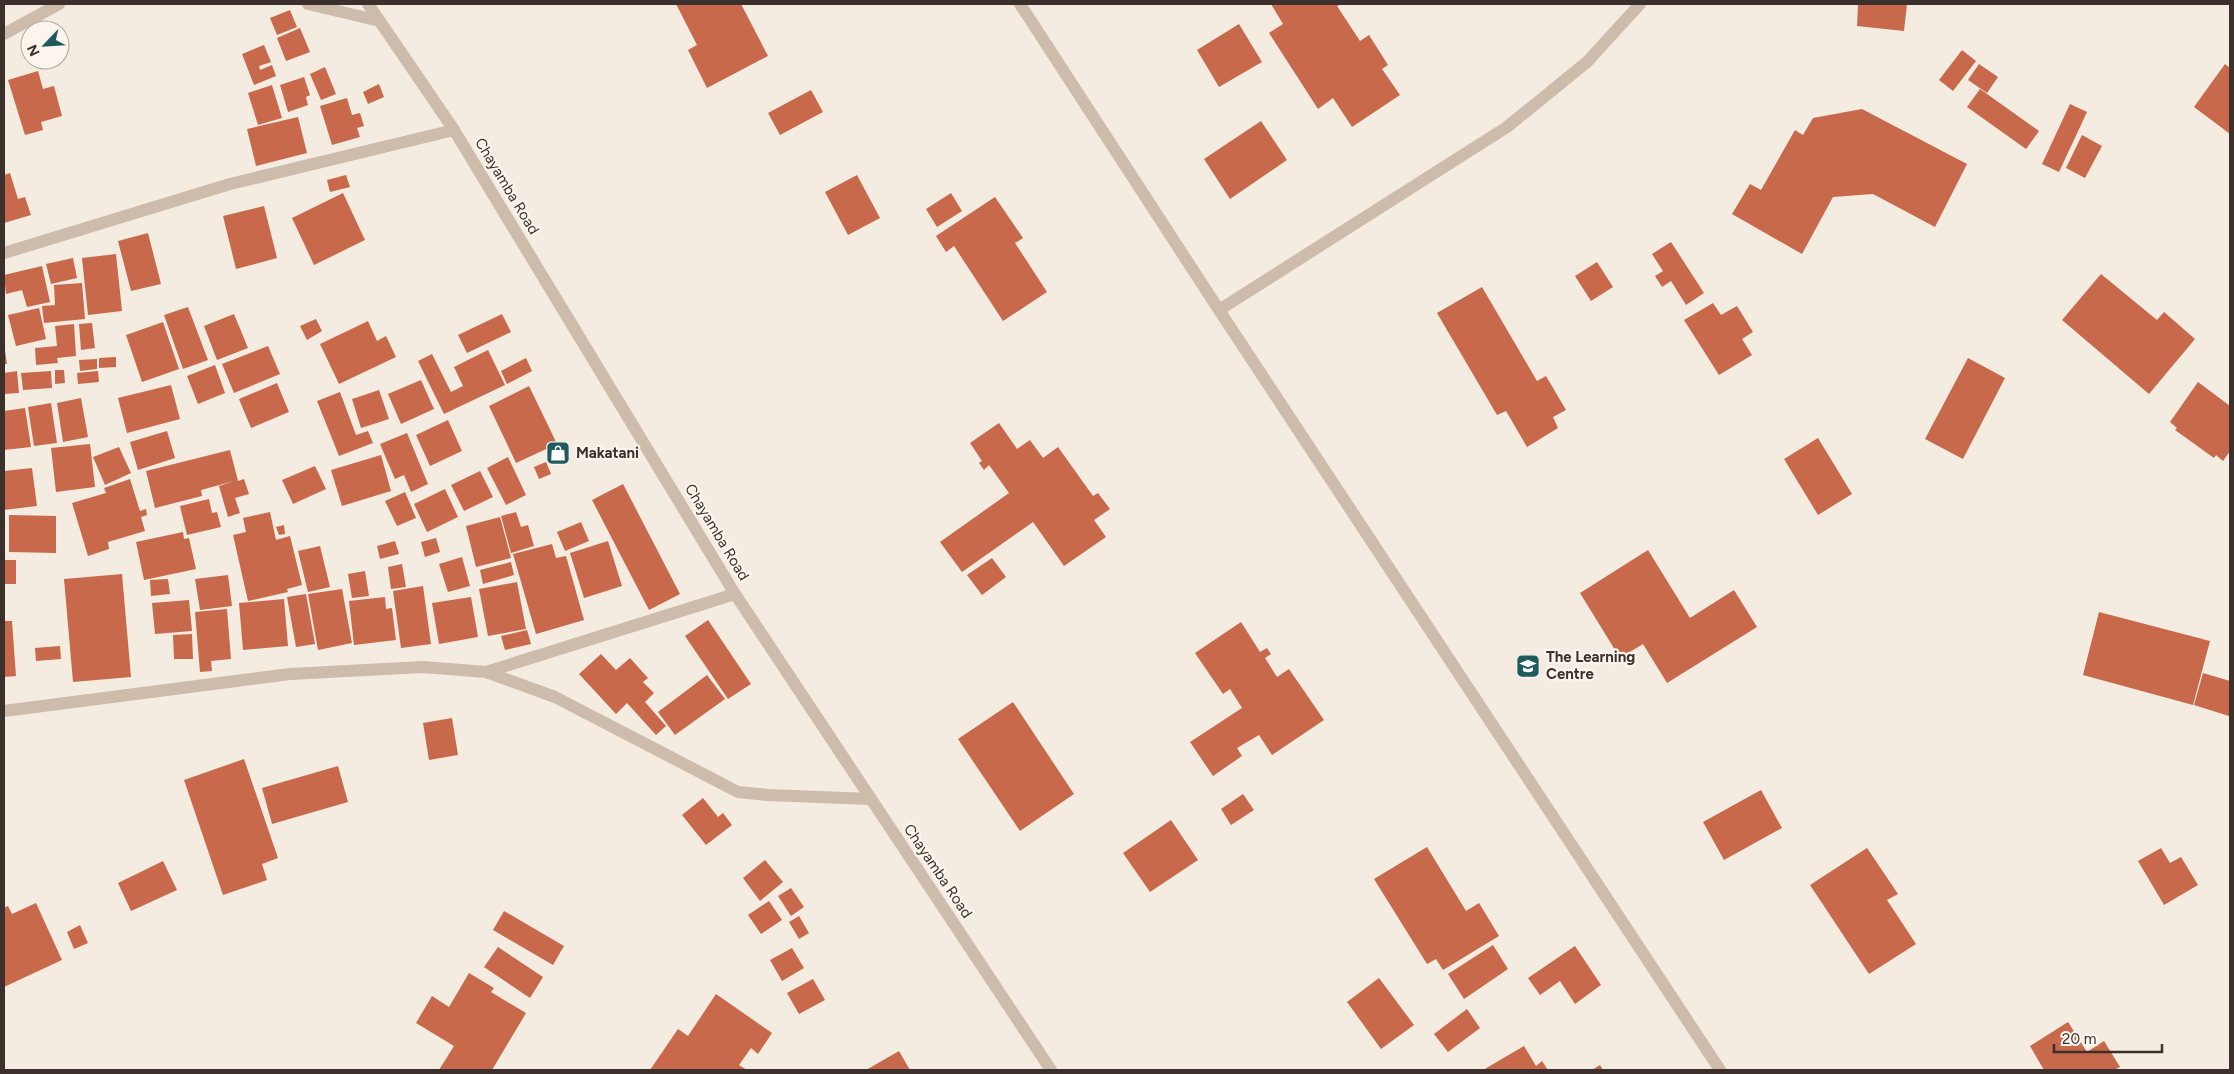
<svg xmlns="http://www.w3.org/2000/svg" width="2234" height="1074" font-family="Figtree,sans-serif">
<rect width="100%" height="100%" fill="#f4ebe1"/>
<path fill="#c8694b" d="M676,4h65l27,52 -61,32 -19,-38 9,-5z
M1271,4h70l-4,2 23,35 9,-6 19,30 -6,4 18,26 -48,32 -19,-29 -15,11 -49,-76 14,-9z
M1858,4h49l-3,27 -47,-5z
M290,10l7,17 -20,8 -7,-17z
M1239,24l23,38 -43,25 -22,-37z
M300,28l10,24 -24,9 -9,-23z
M264,45l7,17 -12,4 1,4 12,-5 4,11 -22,9 -12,-31z
M1962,50l14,11 -23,30 -14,-11z
M1979,64l19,13 -11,16 -19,-13z
M2225,64l5,4v66l-36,-27z
M325,67l11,27 -15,6 -11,-26z
M38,71l5,18 11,-3 8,30 -21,6 2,8 -18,5 -17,-55z
M304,77l6,18 -4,2 2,8 -20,7 -8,-27z
M379,84l5,13 -16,7 -5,-12z
M272,85l10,33 -24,7 -10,-32z
M1980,89l59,42 -13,18 -59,-42z
M811,90l12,22 -43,23 -12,-22z
M347,98l5,17 8,-2 4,13 -7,2 3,9 -28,8 -12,-39z
M2070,104l17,8 -28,60 -17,-8z
M1862,109l105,55 -32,63 -62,-33 -40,3 -31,57 -70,-40 18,-30 11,6 34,-60 8,5 10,-17z
M298,117l9,36 -51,13 -9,-37z
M1261,121l26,39 -57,39 -26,-40z
M2082,135l20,11 -17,32 -19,-10z
M10,173l8,26 7,-2 6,18 -27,8v-48z
M346,175l4,12 -20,5 -3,-12z
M857,175l23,43 -32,17 -23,-43z
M343,193l22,47 -51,25 -22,-47z
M951,193l11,18 -25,16 -11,-18z
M995,197l28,41 -8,5 32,49 -44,29 -49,-75 -8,6 -10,-16z
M264,206l13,52 -41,11 -13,-53z
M148,233l13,51 -30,7 -13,-50z
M1671,242l33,51 -18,12 -15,-24 -9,6 -7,-11 8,-5 -11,-17z
M116,254l6,57 -34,4 -6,-57z
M73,258l4,20 -26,6 -5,-20z
M1597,262l16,25 -22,14 -16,-25z
M42,266l8,36 -23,5 -5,-17 -16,4 -2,-19z
M2101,274l56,46 7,-8 31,27 -46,55 -87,-74z
M82,283l3,36 -41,4 -2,-17 13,-1 -1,-20z
M1482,287l55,94 9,-5 20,34 -13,7 5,11 -31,19 -21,-36 -9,4 -60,-102z
M1713,303l8,12 16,-9 16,26 -11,7 10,16 -33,20 -35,-55z
M188,307l20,53 -25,9 -19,-54z
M39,308l7,31 -30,7 -8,-31z
M234,314l14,34 -31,12 -13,-34z
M502,314l9,18 -44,21 -9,-18z
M316,319l6,12 -15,9 -7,-14z
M368,321l9,20 9,-5 10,21 -57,27 -19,-40z
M163,322l16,47 -37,13 -16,-47z
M92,323l3,25 -14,2 -2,-26z
M74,324l2,32 -19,2 1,5 -22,2 -1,-17 22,-2 -2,-20z
M268,346l12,28 -46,19 -12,-29z
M5,350l2,14h-3v-13z
M488,350l17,35 -61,29 -26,-53 14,-7 19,38 12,-6 -9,-19z
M116,357v10l-17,1v-10z
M526,358l6,13 -25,13 -6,-13z
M1968,358l37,20 -42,81 -38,-20z
M97,359v10l-17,2 -1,-11z
M215,365l10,28 -27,11 -11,-28z
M55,370h9l1,13 -10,1z
M17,371l2,22 -15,1v-21z
M51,371l1,17 -29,2 -2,-17z
M98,371l1,11 -21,2 -1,-11z
M421,380l13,29 -33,15 -13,-30z
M2198,382l32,24v45l-7,10 -7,-6 -2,3 -39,-28 2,-2 -7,-6z
M277,383l12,29 -38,16 -12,-29z
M171,385l9,34 -53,14 -9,-35z
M529,386l28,58 -41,19 -27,-57z
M379,390l10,29 -28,9 -9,-29z
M340,392l16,43 12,-4 5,12 -34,13 -22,-55z
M81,398l7,39 -25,5 -6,-39z
M51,403l6,40 -23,3 -6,-39z
M25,408l6,39 -27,3v-39z
M448,420l14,31 -32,15 -14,-31z
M999,423l18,26 13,-9 13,18 15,-11 35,49 5,-3 12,16 -16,11 12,17 -42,29 -31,-44 -71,50 -22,-30 69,-49 -20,-28 -5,5 -5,-7 3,-2 -12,-18z
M167,431l8,27 -37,12 -8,-28z
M407,433l21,51 -17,8 -7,-17 -9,4 -15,-35z
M1818,438l34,56 -34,21 -34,-56z
M90,444l5,43 -39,5 -5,-44z
M119,447l12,26 -26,12 -12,-28z
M230,450l8,31 6,-2 5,15 -14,4 5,15 -12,4 -9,-31 15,-5 -33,9 1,6 -47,12 -9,-37z
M381,455l10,36 -49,15 -11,-36z
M508,457l18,38 -20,10 -19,-37z
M546,462l5,12 -12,5 -5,-12z
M315,466l11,23 -33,15 -11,-24z
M32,468l5,38 -33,4v-39z
M480,471l13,26 -29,14 -13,-26z
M130,479l10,32 6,-2 1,6 -6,2 4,14 -37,11 1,7 -21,7 -16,-53 34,-10 -2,-5z
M623,484l57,110 -31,16 -57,-110z
M445,489l13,28 -31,15 -13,-28z
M405,492l11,26 -19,8 -12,-25z
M209,499l3,14 5,-1 4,15 -34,8 -7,-29z
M270,512l6,28 14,-4 12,49 -15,4 1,3 -40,9 -15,-66 13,-3 -3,-14z
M516,512l5,15 7,-2 6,21 -23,7 -10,-37z
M9,515l47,1v37l-47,-1z
M500,517l11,41 -35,9 -10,-41z
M581,522l8,19 -24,10 -8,-19z
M284,525l1,9 -6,1 -3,-8z
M183,532l1,7 5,-1 7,31 -52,11 -8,-38z
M436,538l4,14 -15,5 -4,-15z
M395,541l4,13 -19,5 -3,-13z
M608,541l14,45 -38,12 -14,-45z
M552,544l4,14 10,-2 18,64 -48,14 -23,-80z
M320,546l10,41 -22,5 -10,-41z
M1648,550l42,68 44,-28 23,37 -90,56 -24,-39 -23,14 -40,-65z
M462,557l8,29 -22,6 -9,-28z
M992,558l14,19 -24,18 -15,-20z
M4,560h12v24h-12z
M511,562l3,13 -31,9 -3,-14z
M402,564l4,23 -15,2 -3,-22z
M365,571l4,25 -17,2 -4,-24z
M122,574l9,103 -58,5 -9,-103z
M228,575l4,31 -32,4 -5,-31z
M168,579l2,15 -19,2 -1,-16z
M517,582l9,47 -38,7 -9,-47z
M423,586l8,58 -30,4 -8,-57z
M342,589l10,54 -34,7 -10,-56z
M306,594l9,50 -19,3 -9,-50z
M385,597l1,12 6,-1 4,32 -42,5 -5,-44z
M471,597l7,40 -39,7 -7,-41z
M284,599l4,47 -45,4 -4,-47z
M189,600l3,31 -37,3 -3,-31z
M227,609l4,50 -20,2 1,10 -12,1 -5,-60z
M2099,612l111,29 -17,64 -110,-30z
M708,620l43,64 -23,15 -43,-63z
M4,621h8l4,55 -12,1z
M1241,622l19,30 7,-4 4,6 -6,4 12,19 12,-8 35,51 -52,35 -13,-20 -22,13 5,8 -29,20 -23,-34 52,-34 -12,-19 -7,5 -28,-41z
M527,630l4,14 -26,6 -4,-14z
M192,634l1,25h-19l-1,-24z
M60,646l1,13 -25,2 -1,-13z
M601,654l15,16 14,-12 18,20 -5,4 11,11 -9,9 21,24 -10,9 -29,-32 -11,11 -37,-40z
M2203,673l27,8 -1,35 -35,-11z
M707,675l18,24 -50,36 -17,-23z
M1013,702l61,92 -54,37 -62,-92z
M452,718l6,37 -29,5 -6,-37z
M244,759l34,99 -16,6 5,16 -44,15 -39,-115z
M338,766l10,36 -76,22 -10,-36z
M1761,790l21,38 -58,32 -21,-38z
M1243,794l11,16 -23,15 -10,-16z
M703,798l15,19 5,-4 9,12 -26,20 -24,-30z
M1171,820l27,40 -48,32 -27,-39z
M1427,847l39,64 13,-8 20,33 -56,34 -7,-11 -9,5 -53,-85z
M1867,848l31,46 -11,6 29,44 -47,30 -59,-89z
M2161,848l9,15 11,-6 17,28 -34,20 -26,-44z
M765,860l18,22 -23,19 -17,-23z
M163,861l14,29 -46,21 -13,-28z
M791,888l13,19 -13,9 -13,-20z
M769,901l13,19 -21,14 -13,-19z
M36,903l26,57 -58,27v-79l4,-2 4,8z
M504,911l60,35 -11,19 -60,-35z
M799,916l10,17 -10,6 -10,-17z
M80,925l8,18 -14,6 -7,-17z
M1493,945l15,24 -44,30 -16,-25z
M1575,946l26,39 -26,19 -15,-23 -20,14 -12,-17z
M498,947l45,30 -13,21 -46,-31z
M792,948l12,20 -22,13 -12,-21z
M469,973l25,15 -3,4 35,21 -34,57h-53l15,-24 -38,-23 16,-27 17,11z
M1379,978l35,47 -33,24 -34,-47z
M813,979l12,21 -26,14 -12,-21z
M716,994l56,39 -14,21 -7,-6 -12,17 8,5h-97l28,-41 10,7z
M1467,1009l13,19 -32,24 -14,-18z
M2068,1022l19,30 17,-11 16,26 -6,3h-70l-14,-24z
M1524,1046l12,20 6,-5 6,9h-65z
M899,1051l11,19h-44z
M1600,1065l3,5h-11z"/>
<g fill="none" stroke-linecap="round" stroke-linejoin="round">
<path stroke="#cdbbac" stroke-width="12" d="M308,4l72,17
M1020,4l199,306 501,760
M4,34l55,-30
M4,253l226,-69 224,-54
M1219,310l288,-183 80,-65 53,-58
M486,672l249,-78
M4,711l286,-37 133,-7 63,5 69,25 183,95 30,3 102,4"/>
<path stroke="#cdbbac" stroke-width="12" d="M368,4l86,126 281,464 316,476"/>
</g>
<defs>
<g id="shop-square" transform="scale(1.25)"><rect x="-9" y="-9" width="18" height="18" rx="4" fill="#1f5a5e" stroke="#fbf5ee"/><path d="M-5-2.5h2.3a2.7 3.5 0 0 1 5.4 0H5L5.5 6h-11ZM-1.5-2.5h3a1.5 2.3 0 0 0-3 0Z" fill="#fff"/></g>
<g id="school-square" transform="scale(1.25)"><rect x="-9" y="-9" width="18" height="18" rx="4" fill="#1f5a5e" stroke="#fbf5ee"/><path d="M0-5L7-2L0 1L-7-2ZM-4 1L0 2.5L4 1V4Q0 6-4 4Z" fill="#fff"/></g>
</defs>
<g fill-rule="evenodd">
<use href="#shop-square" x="558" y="453"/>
<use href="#school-square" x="1528" y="666"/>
</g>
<g text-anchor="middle" stroke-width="4.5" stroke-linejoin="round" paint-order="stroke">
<g font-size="15" fill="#3b302b" stroke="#fbf5ee">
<text transform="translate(507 186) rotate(59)" y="5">Chayamba Road</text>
<text transform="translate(717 532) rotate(59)" y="5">Chayamba Road</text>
<text transform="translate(938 871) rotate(56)" y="5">Chayamba Road</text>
</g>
<g font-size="15" font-weight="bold" fill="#3b302b" stroke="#fbf5ee" text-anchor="start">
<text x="576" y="458">Makatani</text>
<text x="1546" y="662">The Learning<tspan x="1546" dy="17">Centre</tspan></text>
</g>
</g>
<rect width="2234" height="1074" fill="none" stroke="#3b302b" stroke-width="10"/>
<g transform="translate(45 45) rotate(245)"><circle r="24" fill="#fbf5ee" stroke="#aea6a0"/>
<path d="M0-4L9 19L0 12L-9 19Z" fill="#1f5a5e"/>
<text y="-8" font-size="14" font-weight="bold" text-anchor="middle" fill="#3b302b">N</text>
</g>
<path d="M2054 1044v8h108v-8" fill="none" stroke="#3b302b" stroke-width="2.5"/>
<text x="2062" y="1044" font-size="15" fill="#3b302b" stroke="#fbf5ee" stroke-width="4" paint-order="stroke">20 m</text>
</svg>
